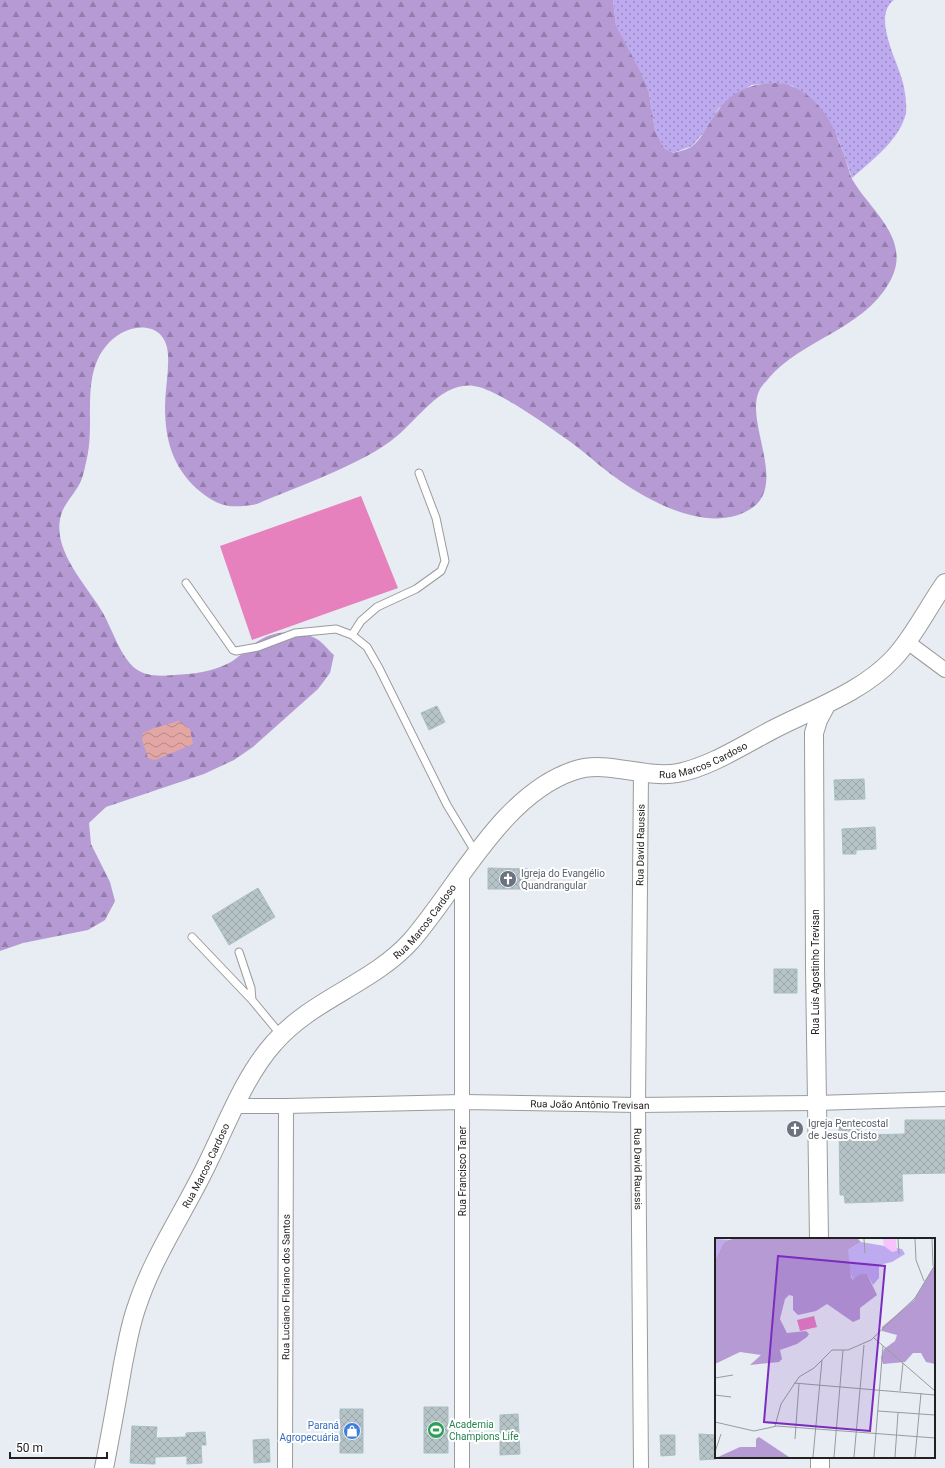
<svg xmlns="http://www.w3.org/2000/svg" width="945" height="1468" font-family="Roboto,sans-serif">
<defs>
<pattern id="grass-dots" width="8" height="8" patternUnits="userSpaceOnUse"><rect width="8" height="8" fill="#beabef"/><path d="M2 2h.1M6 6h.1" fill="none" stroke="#9a8bc1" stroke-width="1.8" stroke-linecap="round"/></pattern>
<pattern id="forest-firs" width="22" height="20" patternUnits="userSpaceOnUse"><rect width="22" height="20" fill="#b69ad4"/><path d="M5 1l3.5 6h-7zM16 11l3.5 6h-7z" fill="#947dac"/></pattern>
<pattern id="water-waves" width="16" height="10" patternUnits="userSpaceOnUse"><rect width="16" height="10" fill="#e2a6a5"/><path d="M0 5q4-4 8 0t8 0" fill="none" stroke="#b78786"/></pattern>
<pattern id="building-cross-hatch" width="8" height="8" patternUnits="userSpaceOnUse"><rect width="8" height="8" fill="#b6c3c7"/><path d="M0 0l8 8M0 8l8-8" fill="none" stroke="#9ca7ab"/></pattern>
</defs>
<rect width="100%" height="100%" fill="#e7edf2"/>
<path fill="url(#grass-dots)" d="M613,0h281c-23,16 5,63 9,83 2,8 4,22 3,30 -6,27 -35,48 -54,65l-14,-40 -45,-52 -16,-3 -26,2 -33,24 -14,23 -12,14 -19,7 -9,-5 -9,-18 -6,-37 -33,-68z"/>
<path fill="url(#forest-firs)" d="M0,0h613l3,25 25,48 8,20 6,37 9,18 9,5c6,-2 13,-3 18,-6 8,-5 14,-17 19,-25 16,-26 34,-39 66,-39 11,0 19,4 28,10 22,14 32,39 40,62 3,8 5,17 8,24 19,33 62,61 37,104 -27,47 -87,56 -121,96 -2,3 -6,6 -8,10 -17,31 28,94 -8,119 -39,27 -99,-4 -133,-28 -19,-13 -35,-29 -54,-42 -21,-15 -62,-44 -86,-51 -34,-10 -59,30 -82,49 -33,28 -99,50 -140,68 -26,5 -39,3 -60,-15 -24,-22 -32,-49 -32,-82 0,-17 4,-35 3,-52 -1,-32 -33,-34 -54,-17 -36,30 -18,81 -27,120 -2,8 -3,17 -7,25 -5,10 -14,19 -18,29 -13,36 24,72 41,101 9,16 18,45 33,56 11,8 26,7 38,6 19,-1 38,-3 55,-12 11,-6 20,-17 31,-23 16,-10 38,-10 55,-2 7,3 13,12 19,17l-4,18 -12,16 -65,58 -19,13 -30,14 -98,33 -17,16 2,21 19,38 5,19 -10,19 -17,10 -65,13 -23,8z"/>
<path fill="#e681be" d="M361,496l37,92 -146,52 -32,-94z"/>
<path fill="url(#water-waves)" d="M179,721l11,8 3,15 -38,16 -7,-2 -6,-19 1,-6 11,-5z"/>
<path fill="url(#building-cross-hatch)" stroke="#a8bfc5" d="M437,706l8,16 -16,8 -8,-17z
M864,779l1,20 -30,1 -1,-20z
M875,827l1,22 -20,1v4h-13l-1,-25z
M488,868l40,1v20h-40z
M258,888l17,29 -46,28 -17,-29z
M774,969h23v24h-23z
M861,1120v15l44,-1v-14h40v53l-43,1 1,27 -58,2 -1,-8h-4l-1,-69h5v-5z
M801,1123l1,10 -13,1 -1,-10z
M424,1407h24v46h-24z
M340,1409h23v44h-23z
M518,1414l2,40 -20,1v-40z
M132,1426l25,1 -1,11 30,-1v-4l19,-1 1,13h-5l1,18 -15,1v-8l-32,1v7l-25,-1z
M699,1434l17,1v24l-16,1z
M660,1435h15v20l-14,1z
M269,1439l1,23 -16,1 -1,-23z"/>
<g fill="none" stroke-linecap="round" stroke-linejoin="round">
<g stroke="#9b9b9b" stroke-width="9">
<path id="service" d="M186,583l47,67 3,1 22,-4 37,-14 41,-4 16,6 15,12 12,21 68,137 29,48
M352,635l9,-14 16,-14 39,-18 25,-18 4,-10 -9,-43 -17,-45
M192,937l60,63 29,35
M239,952l12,36 1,12"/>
</g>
<g stroke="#9b9b9b" stroke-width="16">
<g id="minor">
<path d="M906,641l39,29"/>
<path id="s1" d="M641,773l-3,332 3,363"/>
<path id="s2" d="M235,1106h51l176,-4 176,3 178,-2 129,-4"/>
<path id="s3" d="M285,1468l1,-362"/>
<path d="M462,1468v-594"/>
</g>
</g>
<g stroke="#9b9b9b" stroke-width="20">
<g id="tertiary">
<path d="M819,1239l-4,-272 -1,-234 4,-13 7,-13"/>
<path id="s4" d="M104,1468c7,-35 13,-69 19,-104 4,-19 7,-39 14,-58 17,-52 50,-98 73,-148 18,-37 36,-84 64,-115 38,-44 98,-59 137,-102 47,-54 91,-146 162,-170 34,-12 70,8 105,2 32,-6 67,-29 96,-44 39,-20 88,-37 119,-70 20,-21 35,-52 52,-76"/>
<path d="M820,1468v-11"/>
</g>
</g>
<use href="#service" stroke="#fff" stroke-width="7"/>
<use href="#minor" stroke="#fff" stroke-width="14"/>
<use href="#tertiary" stroke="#fff" stroke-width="18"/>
</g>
<defs>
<g id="church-disc" transform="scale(0.9)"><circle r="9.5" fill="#6b7280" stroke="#fff"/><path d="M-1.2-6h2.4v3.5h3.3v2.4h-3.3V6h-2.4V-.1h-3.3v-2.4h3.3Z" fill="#fff"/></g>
<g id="stadium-disc" transform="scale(0.9)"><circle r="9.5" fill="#2e9e5b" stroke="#fff"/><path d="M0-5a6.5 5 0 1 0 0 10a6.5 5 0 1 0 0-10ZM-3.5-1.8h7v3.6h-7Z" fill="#fff"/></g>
<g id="shop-disc" transform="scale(0.9)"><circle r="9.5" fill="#3f7fe0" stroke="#fff"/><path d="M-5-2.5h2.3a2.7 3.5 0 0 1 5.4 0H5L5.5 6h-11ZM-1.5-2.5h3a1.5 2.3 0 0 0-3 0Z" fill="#fff"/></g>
</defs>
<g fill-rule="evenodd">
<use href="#church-disc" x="508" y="879"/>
<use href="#church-disc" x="795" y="1129"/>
<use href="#stadium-disc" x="436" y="1430"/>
<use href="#shop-disc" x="352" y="1431"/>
</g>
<g text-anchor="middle" stroke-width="4" stroke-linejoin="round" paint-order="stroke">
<g font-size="10" fill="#212121" stroke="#fff">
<text dy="4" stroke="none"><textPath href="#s4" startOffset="1006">Rua Marcos Cardoso</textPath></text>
<text transform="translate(640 845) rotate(-89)" y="4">Rua David Raussis</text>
<text dy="4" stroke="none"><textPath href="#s4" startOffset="658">Rua Marcos Cardoso</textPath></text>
<text transform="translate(815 972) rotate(-90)" y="4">Rua Luís Agostinho Trevisan</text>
<text dy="4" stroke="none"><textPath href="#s2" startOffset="355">Rua João Antônio Trevisan</textPath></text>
<text dy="4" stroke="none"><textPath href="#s4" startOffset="322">Rua Marcos Cardoso</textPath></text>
<text dy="4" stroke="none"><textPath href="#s1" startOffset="396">Rua David Raussis</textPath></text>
<text transform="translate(462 1171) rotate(-90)" y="4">Rua Francisco Taner</text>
<text dy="4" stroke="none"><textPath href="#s3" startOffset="181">Rua Luciano Floriano dos Santos</textPath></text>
</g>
<g font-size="10" fill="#5b616d" stroke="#fff" text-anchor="start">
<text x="521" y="877">Igreja do Evangélio<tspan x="521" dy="12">Quandrangular</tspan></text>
<text x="808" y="1127">Igreja Pentecostal<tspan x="808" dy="12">de Jesus Cristo</tspan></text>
</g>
<g font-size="10" fill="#27864d" stroke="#fff" text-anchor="start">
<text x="449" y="1428">Academia<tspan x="449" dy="12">Champions Life</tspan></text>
</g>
<g font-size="10" fill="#366cbe" stroke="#fff" text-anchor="end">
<text x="339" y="1429">Paraná<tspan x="339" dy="12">Agropecuária</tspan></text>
</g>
</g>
<g transform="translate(715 1238)">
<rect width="220" height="220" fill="#e7edf2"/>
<path d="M0,1l17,1 -9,3 -8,17zM146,4l41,7 3,5 -13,8 -13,3v13l-6,7 -6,-11 -14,6 -6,-15 1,-15z" fill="#beabef"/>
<path d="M17,1h126l3,3 -13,8 3,27 2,3 7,-6h7l10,21 -17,13v11l-7,3 -26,-18 -11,7 -18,4 -5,-5v-14l-4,-1 -4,4 -5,20 7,14 19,-2 3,3 -2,3 -10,7 -17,6 2,9 -3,3 -29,3 11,-10 -21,-3 -25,12v-104l8,-17zM220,26v100l-9,-2 -5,-9h-8l-8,9 -22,2 -2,-6 3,-9 11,-8 2,-6 -15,-4v-4l32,-27zM44,199l30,20h-71l22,-10h16v-8z" fill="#b69ad4"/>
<path d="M168,1h13l1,12 -5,1 -8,-6z" fill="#f5c3fd"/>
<path d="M99,78l3,11 -17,4 -3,-11z" fill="#e681be"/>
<path fill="none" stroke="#989b9e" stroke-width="1" d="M149,1l1,14M183,1l1,15M200,1l1,21 8,21M217,1l1,27M159,100l61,53M0,140l18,-3M79,145l141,12M185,153l3,-28M0,157l16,2M163,173l57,4M0,181v24M0,184l39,9 23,-5 158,12M60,188l6,-22 18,-27 15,-9 18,-18h16l23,-10 44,-42 20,-33M80,201l4,-55M0,214l6,-18M98,219l9,-97M119,219l9,-107M139,219l10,-112M159,219l9,-111M180,219l3,-44M200,219l6,-64"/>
<path fill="#7b2cbf" fill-opacity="0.15" stroke="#7b2cbf" stroke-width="2" d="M63,18l107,10 -15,165 -106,-9z"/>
<rect width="220" height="220" fill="none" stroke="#212121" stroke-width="2"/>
</g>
<path d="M10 1452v6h97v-6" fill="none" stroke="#212121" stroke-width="2"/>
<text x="16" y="1452" font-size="12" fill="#212121" stroke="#ffffff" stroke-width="3" paint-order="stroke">50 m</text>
</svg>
